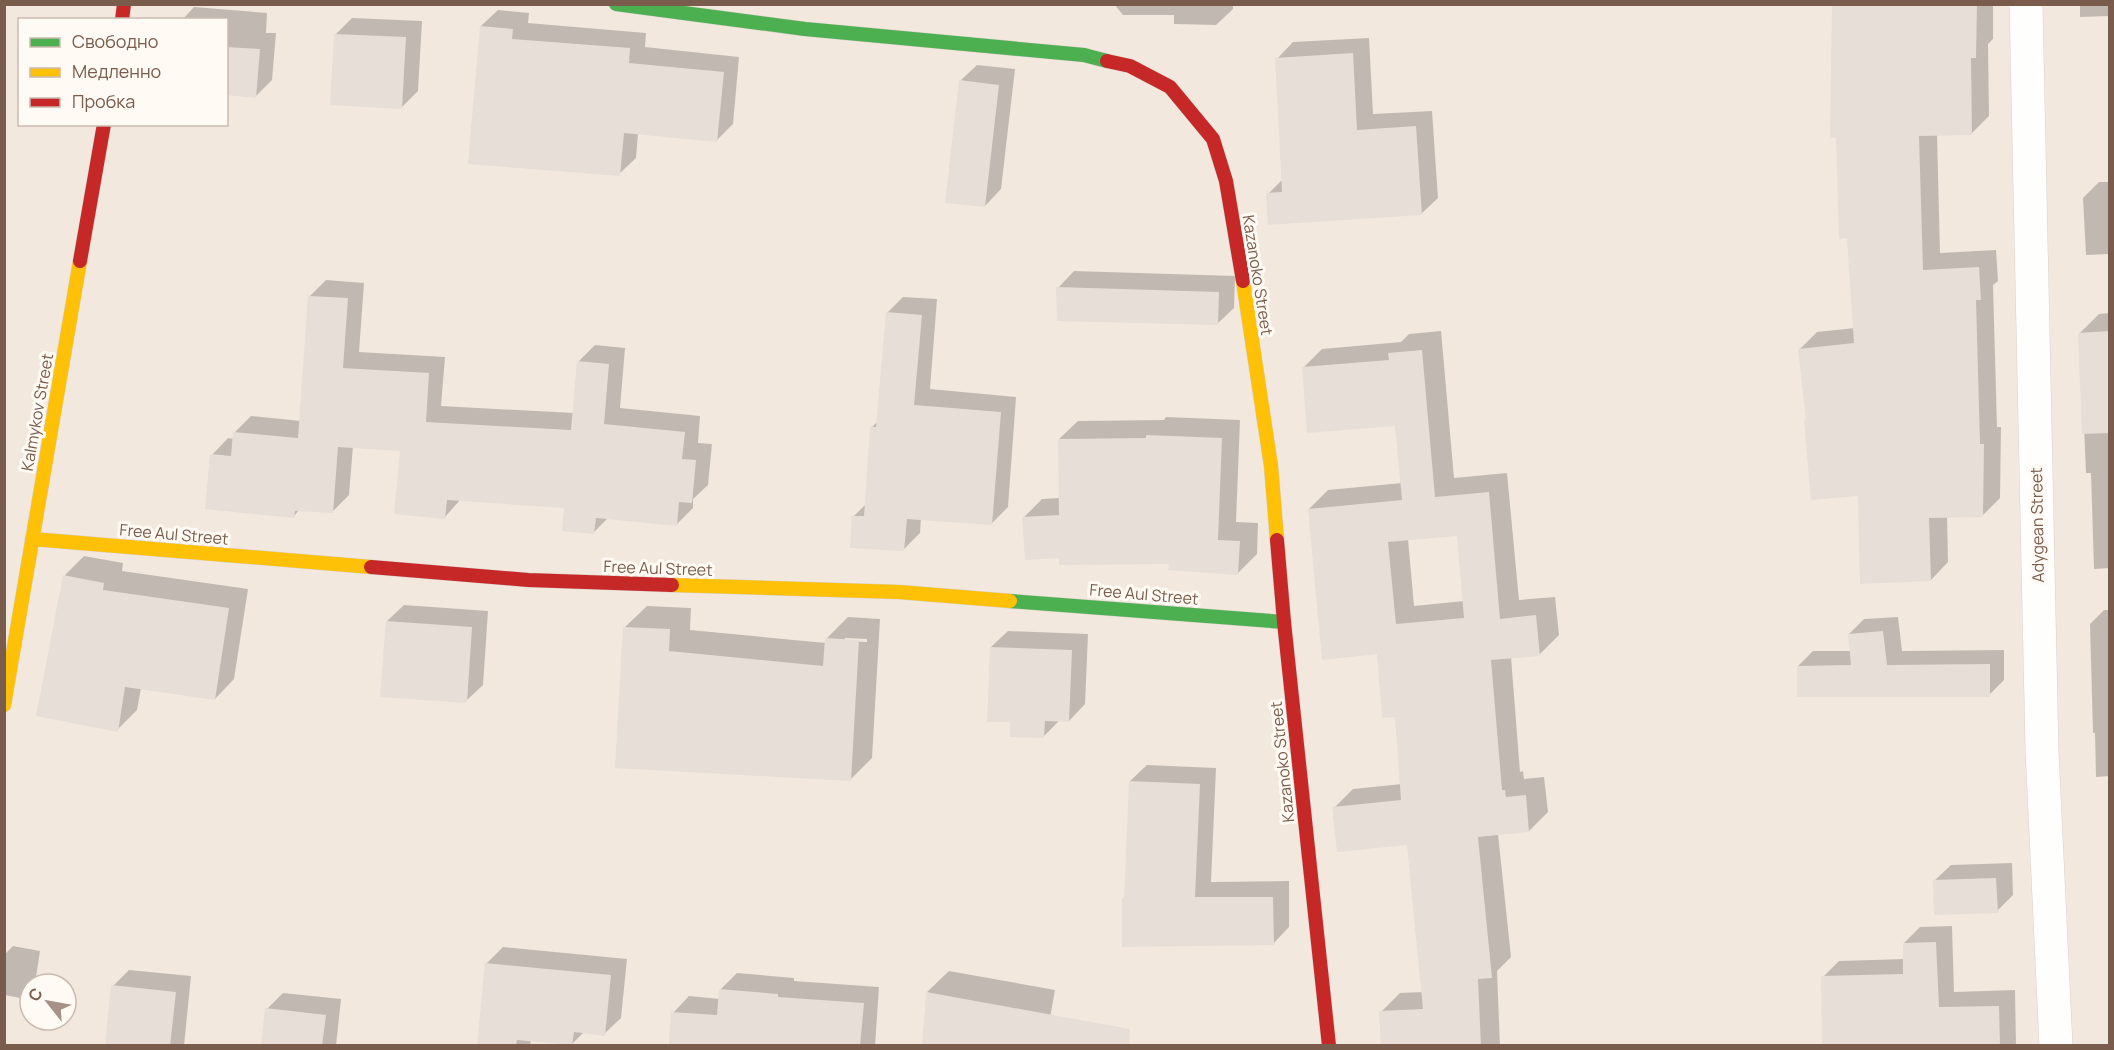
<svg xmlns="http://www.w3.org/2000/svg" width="2114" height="1050" font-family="Manrope,sans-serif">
<rect width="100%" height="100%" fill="#f9f5f0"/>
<path fill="#f2e8de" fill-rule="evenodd" d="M5,5h2104v1040h-2104zM20,20h206v104h-206zM30,984h36v36h-36z"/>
<path fill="#0003" fill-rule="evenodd" d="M1114,4h119v5l-17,16 -42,-1v-9h-51z
M1834,4h159v35l-5,5 1,72 -18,18h-34l3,119 56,-3 2,31 -5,4 4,142h4l-1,71 -17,17 -36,1 1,46 -17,18 -72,-86 -54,-74 2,-1 -8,-69 18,-18 38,-4z
M2080,4h30v12l-30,1z
M194,7l73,6 -1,20h10l-4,47 -16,16 -30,-2v-74h-44z
M498,10l31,3 -1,10 118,10 -1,14 94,10 -6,67 -16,16 -79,-7 -2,25 -17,16 -138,-148z
M352,18l70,3 -4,70 -16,16 -66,-73z
M1369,38l4,76 59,-3 6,87 -17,16 -153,-20 15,-15 -6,-120 16,-17z
M977,65l38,4 -14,120 -16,17 -25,-125z
M2099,182h11v72l-24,1 -3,-57z
M1074,271l161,5 -1,32 -17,16 -159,-36z
M326,280l38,3 -5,69 86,5 -4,49 133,7 4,-51 17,-17 30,3 -5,60 80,8 -2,27 14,1 -4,41 -15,14v9l-17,17 -68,-7 -14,14 -28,-25 -105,-8 -17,19 -42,-69 -49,-3 -4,49 -16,16 -33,-2 -6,7 -82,-61 16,-17 6,1 1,-7 16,-16 50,5 8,-124z
M903,297l34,2 -7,90 86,8 -8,110 -16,16 -71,-5 -1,15 -16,16 -50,-33 12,-12 6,-77 6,-6 9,-108z
M2110,313v255l-16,1 -3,-96h-5l-6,-140 19,-19z
M1441,331l13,147 53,-5 12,127 36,-3 4,38 -19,19 -29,3 9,115 3,-1 1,8 20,-2 4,35 -19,19 -31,3 13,123 -14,14 3,75h-118l-1,-34 19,-19 23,-1 -15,-149 -74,-35 19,-19 49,-5 -6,-68 -18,-63 -69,-144 19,-19 74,-7 -6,-59 -93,-56 19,-19 79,-7 8,-8zM1458,534l6,67 -50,5 -6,-67z
M1166,417l74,3 -4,102 22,1 -1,31 -19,19 -68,-11 -109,-6 -37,-39 18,-18 18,-1 -1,-59 19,-18 86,-1z
M84,556l39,7 -1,8 126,18 -14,90 -19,20 -74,-11 -4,22 -20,20 -52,-155z
M404,605l84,6 -5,74 -17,16 -79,-80z
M647,606l44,2 -1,22 136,13v-4l22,-22 32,2 -8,139 -22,22 -225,-153zM845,638l22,1v3l-22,-1z
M2104,610h6v166l-14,1 -1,-44h-2l-3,-109z
M1898,617l4,34 102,-1v30l-15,15 -191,-29 15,-15h38l-2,-17 15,-15z
M1008,631l80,3 -3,70 -16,17 -9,-1 -17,17 -31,-16 -21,-74z
M1147,765l69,3 -5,114 78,-1v46l-16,17 -150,-45 3,-3 4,-115z
M2012,863l1,32 -16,16 -63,-30 17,-16z
M1952,926l2,66 61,-2 1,56 -192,-1 -1,-68 16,-16 66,-2 -1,-16 16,-16z
M13,946l27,5 -5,33h-5v11l-4,4 -22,-4v-40z
M503,947l124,12 -6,59 -17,16 -20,-2 -12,12 -41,-4 -1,6h-52l9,-83z
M129,970l62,6 -7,70h-77l6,-60z
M949,971l106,19 -10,56 -118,-54z
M737,973l57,5v3l85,6 -4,59h-165l-39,-3 2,-30 16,-17 31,3v-9z
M283,993l58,6 -5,47h-73l4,-37z"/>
<path fill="#e6ded7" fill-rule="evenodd" d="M1832,4h145l-1,54h-5l1,77 -53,1 4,134 56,-3 2,33h-5l4,144h4l-1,73 -54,1 2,63 -71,3 -2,-88 -47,4 -7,-80h2l-8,-71 56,-6 -7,-105 -8,1 -3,-101h-6z
M480,26l33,3 -1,10 118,9 -1,15 95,9 -7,70 -93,-9 -4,43 -152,-12z
M334,34l72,3 -4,72 -72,-4z
M226,47l34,2 -4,49 -30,-3z
M1353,53l4,77 59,-4 6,89 -154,10 -2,-32 16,-1 -7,-134z
M959,80l40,5 -14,122 -40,-4z
M1056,287l163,5 -1,33 -161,-4z
M308,296l40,2 -5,70 86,5 -3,49 145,8 6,-69 32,3 -5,60 81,8 -3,27 14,1 -4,43 -13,-1 -2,24 -81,-8 -2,16 -32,-3 2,-23 -117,-8 -2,19 -51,-5 6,-63 -62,-4 -5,66 -38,-2 -1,7 -89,-9 5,-55 21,2 2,-24 65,6z
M886,312l36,3 -8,90 87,7 -9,113 -85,-6 -3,32 -54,-3 2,-32h12l6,-89h6z
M2109,331v102l-27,1 -4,-101z
M1422,350l13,147 54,-5 11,127 36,-4 4,41 -49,4 11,130h3l1,7 20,-2 3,37 -51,5 14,141 -14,1 3,67h-100l-2,-35 44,-2 -16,-164 -70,7 -5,-45 69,-7 -6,-83 -13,1 -5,-64 -55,6 -14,-151 94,-9 -7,-74 -88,7 -5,-66 87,-7 -1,-7zM1457,536l7,82 -68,6 -8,-82z
M1146,435l76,3 -4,102 22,1 -2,34 -70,-5 1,-6 -110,1v-7l-34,2 -3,-43 37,-2 -1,-76 88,-1z
M63,575l41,8 -1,7 126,18 -14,92 -90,-13 -7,45 -82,-16z
M386,621l86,6 -5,76 -87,-6z
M623,627l47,2 -1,22 154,15 2,-28 34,2 -8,141 -236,-13z
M1883,631l4,34 103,-1v33h-193v-31l54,-1 -3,-31z
M990,647l82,3 -3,72 -24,-1 -1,17 -34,-1v-15h-23z
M1129,781l71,3 -5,113h78l1,48 -152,2v-49h2z
M1996,878l2,35 -64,2 -1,-35z
M1936,942l3,65 60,-1 1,39 -178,1 -1,-70 82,-2v-31z
M485,963l126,12 -6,61 -31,-4 -2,13 -55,-5 -1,6h-39z
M111,985l65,7 -6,54h-65z
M719,989l59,5v3l86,6 -4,43 -191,-2 2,-32 46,3z
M926,992l204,37 -1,17h-207z
M265,1008l61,7 -4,31h-61z"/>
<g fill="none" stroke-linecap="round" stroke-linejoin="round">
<g stroke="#d7d1cb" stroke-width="34">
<path id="street" d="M2026,4l16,747 14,295"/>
</g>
<g stroke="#d9d2cb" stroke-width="15">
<path id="fast" d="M616,4l189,25 279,26 23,6
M1010,601l274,21"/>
</g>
<g stroke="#d9d2cb" stroke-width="15">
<path id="slow" d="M1243,281l28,185 6,74
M32,539l339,28
M672,585l227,7 111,9
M4,705l76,-444"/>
</g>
<g stroke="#d9d2cb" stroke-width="15">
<path id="jam" d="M122,20l2,-16
M1107,61l23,5 40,21 43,52 13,42 17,100
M80,261l24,-137
M1277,540l7,82 45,424
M371,567l157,13 144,5"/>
</g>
<use href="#street" stroke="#fefefd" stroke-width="33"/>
<use href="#fast" stroke="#4caf50" stroke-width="14"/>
<use href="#slow" stroke="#ffc107" stroke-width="14"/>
<use href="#jam" stroke="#c62828" stroke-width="14"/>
</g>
<g text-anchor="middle" stroke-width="6" stroke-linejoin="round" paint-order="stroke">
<g font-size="16" fill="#7a5c4d" stroke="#fffaf3">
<text transform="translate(1258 275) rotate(81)" y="6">Kazanoko Street</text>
<text transform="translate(37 412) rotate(-80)" y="6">Kalmykov Street</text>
<text transform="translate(2037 525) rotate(-91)" y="6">Adygean Street</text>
<text transform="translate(174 534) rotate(5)" y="6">Free Aul Street</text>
<text transform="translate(658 568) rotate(2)" y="6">Free Aul Street</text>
<text transform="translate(1144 594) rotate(5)" y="6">Free Aul Street</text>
<text transform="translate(1282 762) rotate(-96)" y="6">Kazanoko Street</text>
</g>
</g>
<rect width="2114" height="1050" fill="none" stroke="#7a5c4d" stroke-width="12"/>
<rect x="18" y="18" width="210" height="108" fill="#fffaf3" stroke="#cabbb1" stroke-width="1.5"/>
<rect x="30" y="38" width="30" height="9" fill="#4caf50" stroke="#cabbb1" stroke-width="1.5"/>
<text x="72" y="48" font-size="18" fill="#7a5c4d">Свободно</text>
<rect x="30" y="68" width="30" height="9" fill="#ffc107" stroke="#cabbb1" stroke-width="1.5"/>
<text x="72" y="78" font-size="18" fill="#7a5c4d">Медленно</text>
<rect x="30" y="98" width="30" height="9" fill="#c62828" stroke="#cabbb1" stroke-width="1.5"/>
<text x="72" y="108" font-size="18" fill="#7a5c4d">Пробка</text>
<g transform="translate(48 1002) rotate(301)"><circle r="28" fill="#fffaf3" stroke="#cabbb1" stroke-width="1.5"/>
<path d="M0-4.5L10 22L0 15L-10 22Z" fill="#a69286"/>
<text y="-9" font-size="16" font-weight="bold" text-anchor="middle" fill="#7a5c4d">С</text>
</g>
</svg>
